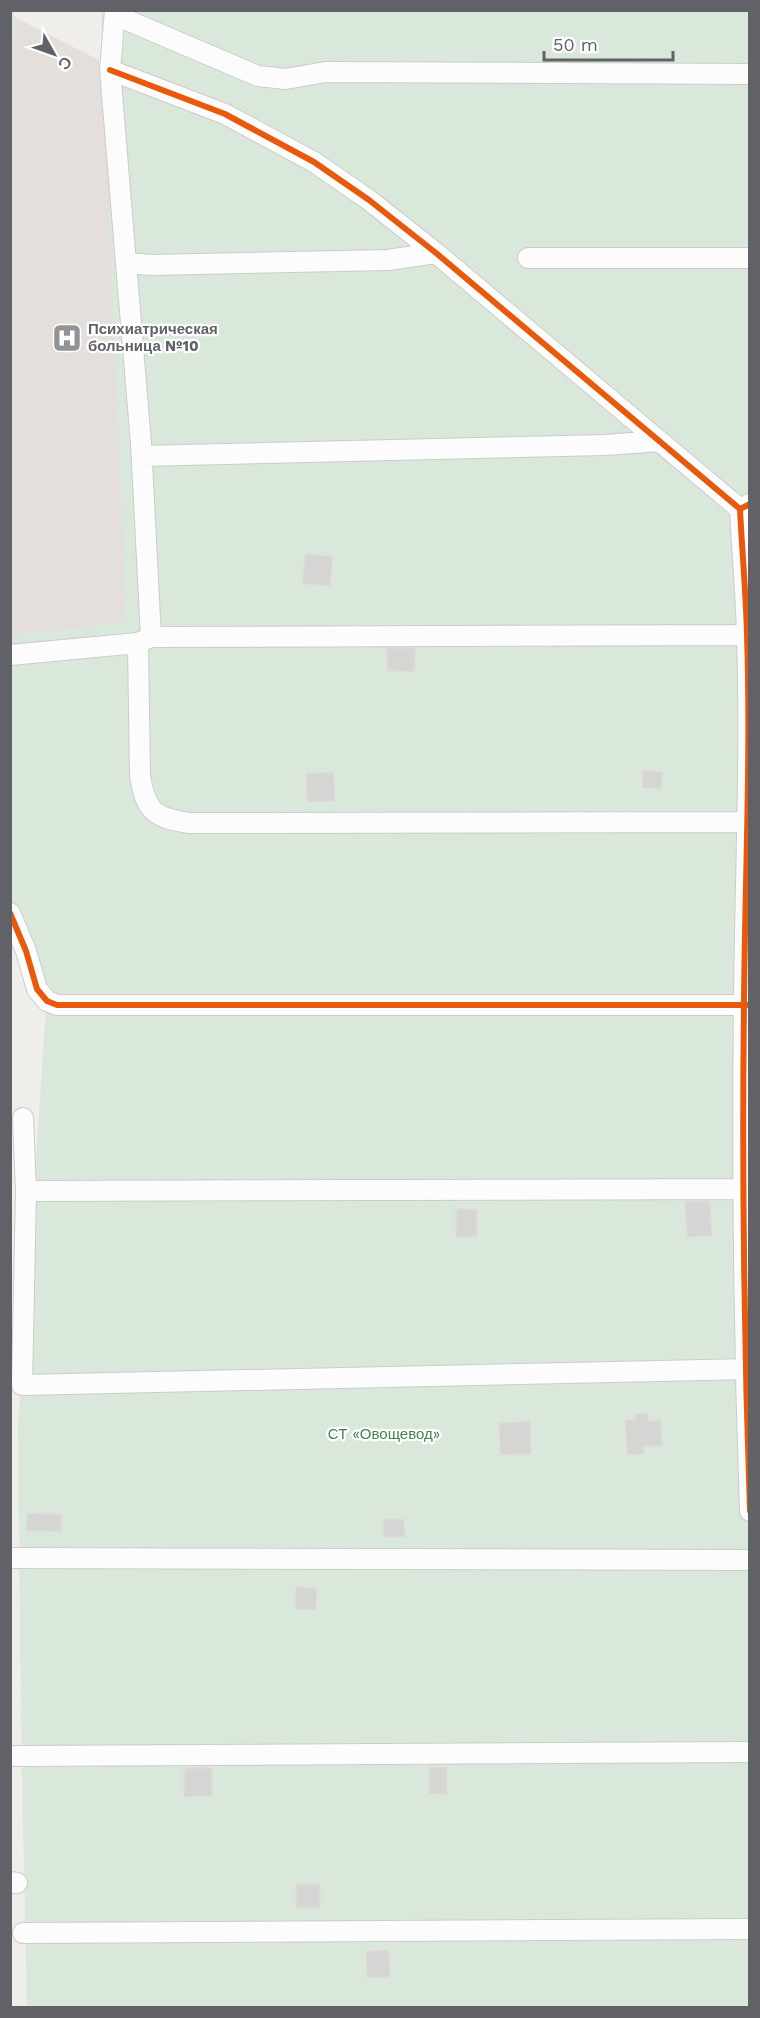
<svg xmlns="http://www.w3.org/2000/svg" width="760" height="2018" font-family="'Work Sans',sans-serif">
<rect width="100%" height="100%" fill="#efeeea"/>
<path fill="#e5dfdc" d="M10,15l89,45 47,556 -12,19 -124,13z"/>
<path fill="#dae8db" d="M10,11h3l7,27 -9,2z
M101,11h648v1996h-722l-6,-276 -3,-305 29,-433 -36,-89 -1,-269 116,-13z"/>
<path fill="#d5d5d3" stroke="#deddda" stroke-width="1.5" d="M305,554l28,2 -3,30 -28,-2z
M387,648h28v24l-28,-1z
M643,770l20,2 -2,17 -19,-1z
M334,772l1,29 -28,1 -1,-29z
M685,1201h25l2,35 -25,1z
M456,1209h21v28h-21z
M648,1413l1,8 12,-1 1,26 -19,1 1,7 -17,1 -2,-35h10v-6z
M530,1421l1,33 -31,1 -1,-32z
M27,1513l35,1 -1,18 -35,-1z
M383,1519h21l1,18h-22z
M296,1587l21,1 -1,22 -21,-1z
M429,1767h18v27h-18z
M184,1768h28v28l-28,1z
M296,1884h24v24h-24z
M389,1950l1,27 -23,1 -1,-27z"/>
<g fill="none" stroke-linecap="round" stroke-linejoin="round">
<g stroke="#cccccb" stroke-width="22">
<path id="minor" d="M115,10l-5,60 31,373 10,194
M115,15l143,61 28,3 39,-7 425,2
M110,70l115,44 89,48 55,38 67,53 304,256
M528,258h222
M126,263l26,2 236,-5 48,-7
M142,456l463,-11 54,-4
M750,504l-10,5c2,42 6,84 7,126 4,122 -2,245 -3,367 -2,170 0,340 6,509
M138,643l2,133c6,36 15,42 50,47l560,-1
M10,655l128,-12 13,-6 599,-2
M10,913l16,38 11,38 10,12 10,4h693
M23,1118l3,73 -4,194 728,-16
M26,1191l724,-2
M11,1558l739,2
M14,1756l736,-4
M10,1882l7,1
M23,1933l727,-4"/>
</g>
<use href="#minor" stroke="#fdfcfc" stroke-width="20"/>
<g stroke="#fff" stroke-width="10">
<path id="cycleway" d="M110,70l115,44 89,48 55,38 67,53 304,256
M750,504l-10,5c2,42 6,84 7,126 4,122 -2,245 -3,367 -2,170 0,340 6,509
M10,913l16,38 11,38 10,12 10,4h693"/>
</g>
<use href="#cycleway" stroke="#e8590c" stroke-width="6"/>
</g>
<defs>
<g id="hospital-square" transform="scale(1.5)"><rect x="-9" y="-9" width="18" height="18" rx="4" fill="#929395" stroke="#fff"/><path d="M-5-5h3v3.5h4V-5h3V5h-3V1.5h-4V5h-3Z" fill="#fff"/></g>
</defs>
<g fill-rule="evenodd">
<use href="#hospital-square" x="67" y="338"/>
</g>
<g text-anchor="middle" stroke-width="4.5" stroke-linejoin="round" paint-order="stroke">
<g font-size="15" font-weight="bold" fill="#606267" stroke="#fff" text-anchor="start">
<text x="88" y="334">Психиатрическая<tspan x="88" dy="17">больница №10</tspan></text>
</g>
<g font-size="15" fill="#428351" stroke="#fff">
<text x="384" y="1439">СТ «Овощевод»</text>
</g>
</g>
<rect width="760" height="2018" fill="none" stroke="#606267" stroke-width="24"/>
<g transform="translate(54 54) rotate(130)" stroke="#ffffff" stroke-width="4.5" paint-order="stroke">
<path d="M0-4.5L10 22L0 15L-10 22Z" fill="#606267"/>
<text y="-9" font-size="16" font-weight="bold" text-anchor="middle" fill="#606267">С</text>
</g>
<path d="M544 51v9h129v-9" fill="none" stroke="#606267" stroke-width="3"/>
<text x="553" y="51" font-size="18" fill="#606267" stroke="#ffffff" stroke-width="4.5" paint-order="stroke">50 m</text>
</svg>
